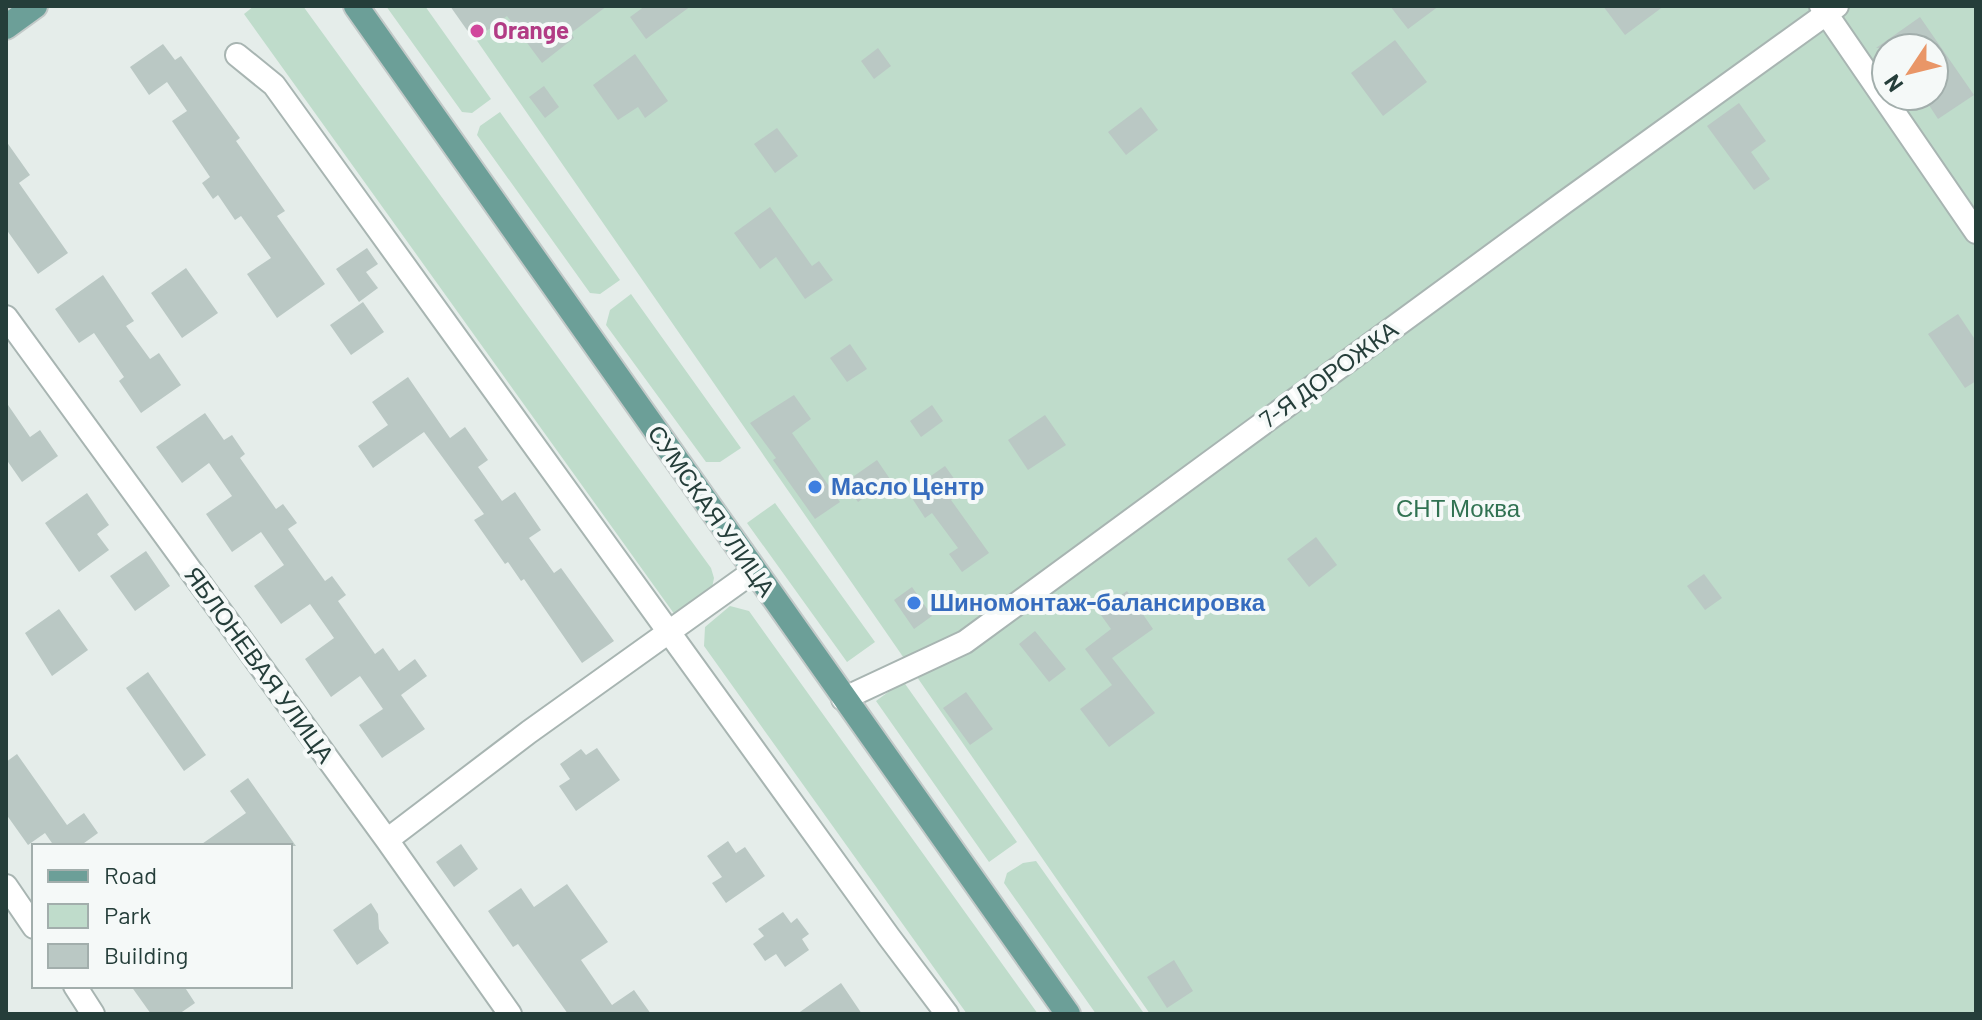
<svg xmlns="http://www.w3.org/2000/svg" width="1982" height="1020" font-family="Barlow,sans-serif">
<rect width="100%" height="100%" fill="#e5edea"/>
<path fill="#bfdccb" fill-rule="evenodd" d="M254,6h49l408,562 3,10 -2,10 -37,27 -431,-601z
M386,6h39l66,93 -19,14 -10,-1z
M453,6h1523v1008h-826zM1886,48h48v48h-48z
M500,112l120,168 -20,14 -10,-1 -113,-158 3,-9z
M631,294l110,154 -21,14h-14l-100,-137 4,-15z
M775,503l100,139 -28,20 -100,-139z
M730,606l19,5 289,403h-71l-263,-368 1,-19z
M903,681l114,161 -28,20 -113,-161z
M1036,861l107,151 1,2h-48l-92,-131 3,-10 16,-10z"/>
<path fill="#bac8c4" d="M450,6h157l-36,27 3,5 -32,25 -35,-47 -33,24z
M645,6h46l-45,33 -16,-22z
M1390,6h49l-31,23z
M1603,6h61l-39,29z
M1920,17l54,78 -36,24 -15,-23h11v-48h-58z
M1395,40l32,42 -44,34 -32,-43z
M163,44l12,16 6,-4 59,82 -4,3 49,70 -8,5 48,68 -48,34 -30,-44 24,-16 -30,-42 -6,4 -17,-25 -5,4 -11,-16 8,-6 -38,-56 15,-10 -20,-29 -18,13 -19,-28z
M878,48l13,18 -17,13 -13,-18z
M635,54l33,47 -23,17 -7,-11 -20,13 -25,-35z
M544,86l15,21 -14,11 -16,-21z
M1739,103l27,38 -15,11 19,27 -16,11 -47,-64z
M1141,107l17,23 -32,25 -18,-23z
M777,128l21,28 -23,17 -21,-29z
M6,141l24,34 -11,8 49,70 -30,21 -32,-45z
M770,207l42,59 7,-5 14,19 -28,19 -29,-42 -16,12 -26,-36z
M367,248l11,16 -12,8 12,16 -19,14 -23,-33z
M186,268l32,45 -36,25 -31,-45z
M103,275l31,46 -8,5 24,33 9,-6 22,32 -40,28 -22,-32 5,-4 -30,-44 -15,10 -24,-34z
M363,302l21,30 -33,23 -21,-30z
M1958,314l18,27v40l-11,7 -37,-54z
M850,344l17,25 -20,13 -17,-24z
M408,377l42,61 15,-11 23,33 -10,7 24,34 13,-9 26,38 -12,8 25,35 7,-5 53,73 -32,22 -58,-84 -3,2 -13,-19 -3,2 -31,-44 10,-6 -60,-82 -51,36 -15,-22 30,-21 -16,-23z
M794,395l17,24 -19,14 48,69 -25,17 -42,-59 3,-2 -26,-35z
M6,402l24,35 10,-7 18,26 -36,26 -16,-23z
M932,405l11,16 -22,16 -11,-16z
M205,413l19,27 8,-5 13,19 -5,4 36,51 7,-5 14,19 -9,6 37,52 7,-5 14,19 -8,6 37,53 8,-6 16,23 16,-12 12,17 -26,19 24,34 -43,29 -23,-33 24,-16 -23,-33 -29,21 -26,-38 29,-21 -24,-34 -29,20 -27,-38 30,-21 -23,-33 -29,20 -26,-38 26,-18 -23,-33 -27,20 -26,-36z
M1045,415l21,30 -38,25 -20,-30z
M877,460l13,19 -32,23 -14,-19z
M945,466l18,25 -12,9 38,53 -27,19 -13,-18 9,-6 -26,-35 -7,5 -17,-26z
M87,493l22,32 -12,9 12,16 -30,22 -34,-49z
M1316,537l21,28 -28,22 -22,-28z
M146,551l24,35 -35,25 -25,-35z
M1704,574l18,24 -17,12 -18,-24z
M912,587l20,29 -18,13 -20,-29z
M1127,591l26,38 -41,29 43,55 -46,34 -29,-38 32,-24 -27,-36 26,-20 -13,-18z
M59,609l29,41 -36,26 -27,-43z
M1035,631l31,38 -17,13 -30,-38z
M148,672l58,83 -22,16 -58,-83z
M966,692l27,37 -23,16 -27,-37z
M597,748l23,32 -44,31 -17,-25 11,-7 -10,-15 21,-15 5,6z
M17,754l50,71 17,-12 14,20 -18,13h-26l-9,-13 -17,12 -22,-31v-52z
M248,778l48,68h-97l47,-33 -16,-22z
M728,841l8,12 9,-6 20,29 -39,27 -14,-20 10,-6 -15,-21z
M461,844l17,25 -24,18 -18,-25z
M567,884l41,58 -27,18 31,45 22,-15 17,24h-83l-50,-70 -5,3 -25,-36 33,-23 13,19z
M371,903l7,11 1,15 10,14 -32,22 -24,-35z
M783,912l8,11 6,-5 12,16 -7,5 7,11 -24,17 -9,-13 -11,7 -12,-17 11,-8 -6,-7z
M1174,960l19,31 -26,17 -20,-31z
M841,983l21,31h-65z
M131,986h53l11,17 -16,11h-28z"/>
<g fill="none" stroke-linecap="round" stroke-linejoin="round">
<g stroke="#a8b5b2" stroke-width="26">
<path id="street" d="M1821,6l155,226
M237,55l37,30 615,852 58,77
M6,317l381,523 123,174
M843,699l122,-57 597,-438 275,-198
M387,840l142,-108 225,-161
M6,886l28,41
M75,986l18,28"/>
</g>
<g stroke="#c2c9c8" stroke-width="28">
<path id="primary" d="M356,6l712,1008
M6,27l29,-21"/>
</g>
<use href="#street" stroke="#fff" stroke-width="22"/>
<use href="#primary" stroke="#6c9f98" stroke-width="24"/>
</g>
<circle fill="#d1479c" stroke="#f5f9f8" stroke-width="3" cx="477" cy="31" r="8"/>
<g fill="#3f7fe0" stroke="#f5f9f8" stroke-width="3">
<circle cx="815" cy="487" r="8"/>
<circle cx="914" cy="603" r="8"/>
</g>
<g text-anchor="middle" stroke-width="8" stroke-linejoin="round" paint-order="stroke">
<g font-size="24" font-weight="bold" fill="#b23c85" stroke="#f5f9f8" text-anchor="start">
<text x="493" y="39">Orange</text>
</g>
<g font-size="24" fill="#253e3a" stroke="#f5f9f8">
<text transform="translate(1329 375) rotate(-36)" y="8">7-Я ДОРОЖКА</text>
<text transform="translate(711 511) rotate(55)" y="8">СУМСКАЯ УЛИЦА</text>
<text transform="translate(259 665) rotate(54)" y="8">ЯБЛОНЕВАЯ УЛИЦА</text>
</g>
<g font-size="24" font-weight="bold" fill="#366cbe" stroke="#f5f9f8" text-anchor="start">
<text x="831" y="495">Масло Центр</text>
<text x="930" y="611">Шиномонтаж-балансировка</text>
</g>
<g font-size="24" fill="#317252" stroke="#f5f9f8">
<text x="1458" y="517">СНТ Моква</text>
</g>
</g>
<rect width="1982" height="1020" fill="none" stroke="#253e3a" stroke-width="16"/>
<rect x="32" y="844" width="260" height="144" fill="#f5f9f8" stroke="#a2aeac" stroke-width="2"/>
<rect x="48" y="870" width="40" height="12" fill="#6c9f98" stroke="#a2aeac" stroke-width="2"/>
<text x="104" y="884" font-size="24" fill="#253e3a">Road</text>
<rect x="48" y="904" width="40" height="24" fill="#bfdccb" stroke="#a2aeac" stroke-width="2"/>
<text x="104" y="924" font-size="24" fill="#253e3a">Park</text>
<rect x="48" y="944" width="40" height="24" fill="#bac8c4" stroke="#a2aeac" stroke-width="2"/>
<text x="104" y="964" font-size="24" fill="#253e3a">Building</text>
<g transform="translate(1910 72) rotate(235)"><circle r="38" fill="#f5f9f8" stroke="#a2aeac" stroke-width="2"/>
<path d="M0-6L14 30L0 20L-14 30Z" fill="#e99667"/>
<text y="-12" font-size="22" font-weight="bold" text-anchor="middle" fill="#253e3a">N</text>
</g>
</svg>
